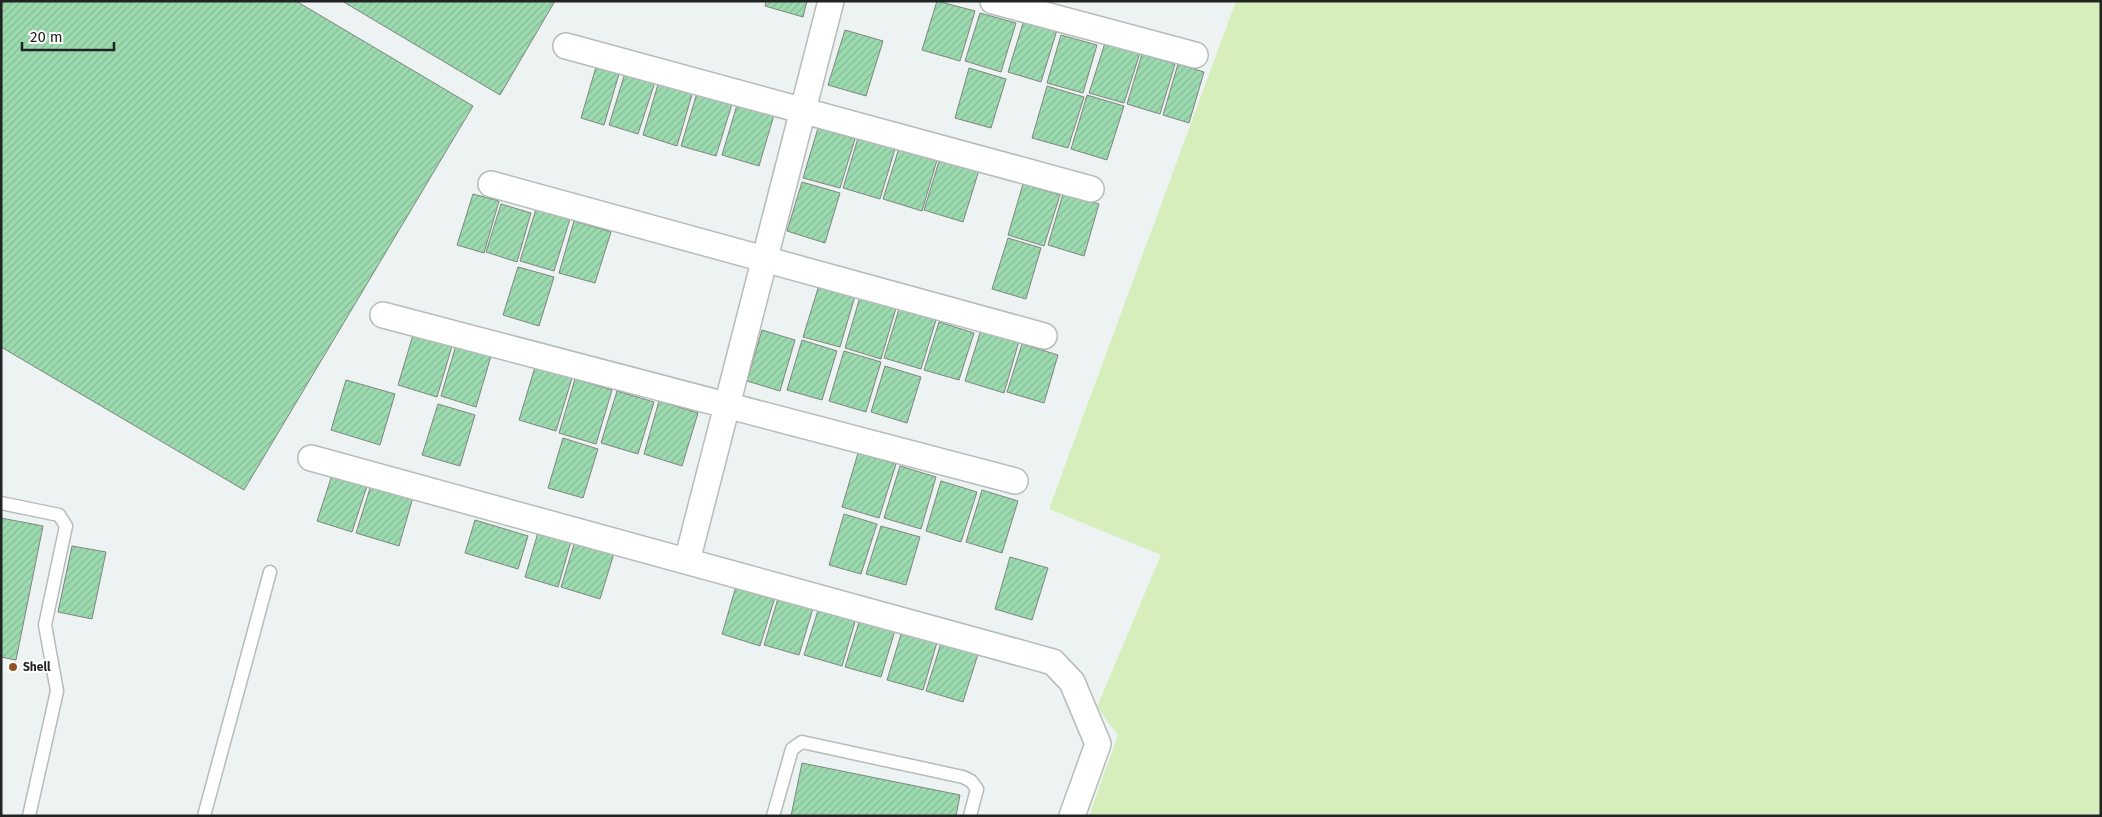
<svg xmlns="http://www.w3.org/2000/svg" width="2102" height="817" font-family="'Fira Sans',sans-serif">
<defs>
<pattern id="building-hatch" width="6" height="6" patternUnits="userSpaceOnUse" patternTransform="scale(1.25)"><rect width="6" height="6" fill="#9cdaaf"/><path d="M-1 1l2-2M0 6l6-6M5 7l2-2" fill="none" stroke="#86bb96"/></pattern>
</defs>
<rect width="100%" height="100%" fill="#edf3f2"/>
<path fill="#d6eebb" d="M1236,1h865v815h-1012l29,-81 -21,-28 64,-152 -112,-46z"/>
<path fill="url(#building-hatch)" stroke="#808581" d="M2,1h294l177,105 -229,384 -243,-143z
M342,1h213l-55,94z
M766,1h41l-4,16 -38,-11z
M937,1l38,10 -15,50 -38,-11z
M980,13l36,10 -15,49 -36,-11z
M1024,20l33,10 -16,52 -33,-10z
M845,30l38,11 -17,55 -38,-11z
M1061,35l36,10 -14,48 -36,-10z
M1105,43l35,10 -16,50 -35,-10z
M1142,54l33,10 -15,50 -33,-10z
M1178,64l26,8 -15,51 -26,-8z
M596,67l23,7 -15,51 -23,-7z
M969,68l37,11 -15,49 -36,-10z
M625,73l30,9 -17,52 -29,-9z
M659,81l34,10 -16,55 -34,-11z
M1047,86l37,11 -16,51 -36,-10z
M697,93l35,11 -16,52 -35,-10z
M1087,95l37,11 -17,54 -36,-11z
M737,105l37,10 -15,51 -37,-11z
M818,128l37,11 -15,49 -37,-10z
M858,138l37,11 -15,50 -37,-11z
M899,148l38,12 -15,51 -39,-12z
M940,158l39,12 -16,52 -39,-12z
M802,182l38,11 -15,50 -38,-12z
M1023,184l37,11 -16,51 -36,-11z
M473,194l26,7 -15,52 -27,-8z
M1063,194l36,10 -15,52 -36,-11z
M501,204l30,9 -14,49 -31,-10z
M536,209l34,10 -16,52 -34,-10z
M574,221l37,11 -16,51 -36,-10z
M1008,238l33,10 -15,51 -34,-10z
M518,267l36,10 -15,49 -36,-11z
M819,285l36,11 -15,51 -37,-10z
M860,297l36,11 -15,51 -36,-11z
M899,309l37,11 -15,49 -37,-11z
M939,322l35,11 -15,47 -35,-10z
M762,330l33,10 -15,51 -33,-10z
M981,330l38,11 -15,52 -39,-12z
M413,335l39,11 -15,51 -39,-12z
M802,340l35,11 -15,49 -35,-10z
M1022,344l36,11 -14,48 -37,-11z
M456,345l35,11 -15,51 -35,-11z
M844,351l37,11 -15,50 -37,-11z
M885,366l36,11 -14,46 -36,-11z
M535,367l37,11 -16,53 -37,-11z
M575,379l37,11 -16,54 -37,-11z
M346,380l49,14 -15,51 -49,-15z
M617,391l37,11 -16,52 -37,-11z
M659,401l39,12 -16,53 -38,-12z
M438,404l37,11 -15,51 -38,-11z
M563,438l35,11 -15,49 -35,-10z
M858,453l38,11 -17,54 -37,-11z
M900,466l36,11 -15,52 -37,-11z
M332,475l35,11 -15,46 -35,-11z
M941,481l36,11 -16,50 -35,-11z
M371,485l42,12 -14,49 -43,-13z
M982,490l36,11 -16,52 -36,-11z
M844,514l33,10 -16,50 -32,-9z
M1,518l42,8 -27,134 -15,-3z
M475,520l53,16 -10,33 -53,-16z
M881,526l39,11 -14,48 -40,-11z
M539,529l33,9 -14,49 -33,-10z
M576,538l39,12 -15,49 -39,-12z
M72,546l34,6 -14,67 -34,-7z
M1010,557l38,11 -16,52 -37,-11z
M737,583l39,11 -16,52 -38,-12z
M779,595l35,10 -15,50 -35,-10z
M820,604l37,11 -15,51 -38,-11z
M861,616l35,11 -15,50 -36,-10z
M903,628l35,11 -15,51 -36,-10z
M942,640l37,11 -16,51 -37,-11z
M802,763l158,32 -4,21h-165z"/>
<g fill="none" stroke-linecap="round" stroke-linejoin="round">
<g stroke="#b6bcba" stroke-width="15">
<path id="service" d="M1,503l58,12 7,11 -21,99 12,66 -28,125
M204,816l66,-244
M773,816l19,-67 10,-7 161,35 8,4 6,8 -7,27"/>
</g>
<g stroke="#b6bcba" stroke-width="28">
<path id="minor" d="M993,1l202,54
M566,46l525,143
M491,184l553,152
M383,315l632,166
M311,458l742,204 19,20 26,62 -26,72
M687,561l144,-560"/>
</g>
<use href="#service" stroke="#fff" stroke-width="12"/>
<use href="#minor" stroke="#fff" stroke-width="25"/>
</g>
<circle fill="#935020" stroke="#fff" stroke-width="2" cx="13" cy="667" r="5"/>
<g text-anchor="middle" stroke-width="4" stroke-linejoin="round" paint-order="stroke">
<g font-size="12" font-weight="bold" fill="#222424" stroke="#fff" text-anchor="start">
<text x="23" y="671">Shell</text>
</g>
</g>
<rect width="2102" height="817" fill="none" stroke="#222424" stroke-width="5"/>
<path d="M22 42v8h92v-8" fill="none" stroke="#222424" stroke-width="2.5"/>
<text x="30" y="42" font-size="15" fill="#222424" stroke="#ffffff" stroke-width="4" paint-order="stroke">20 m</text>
</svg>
